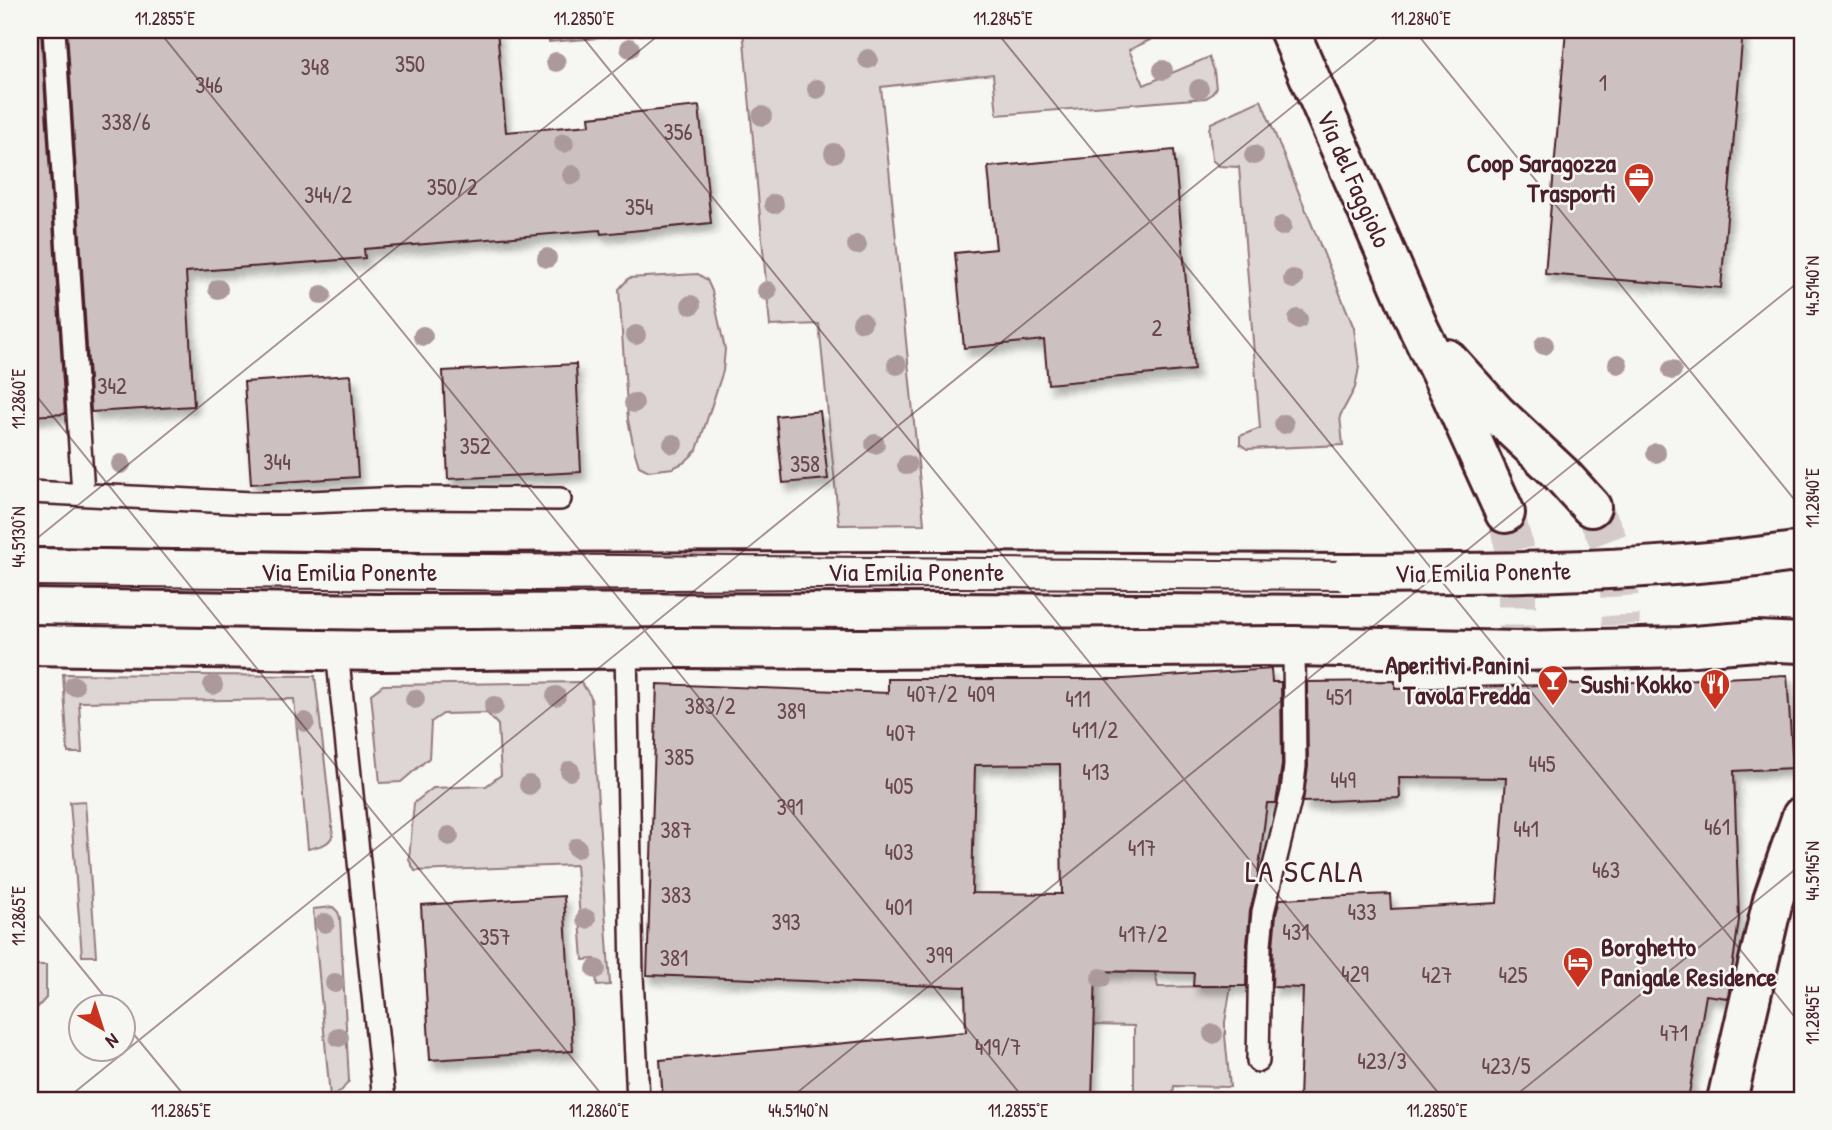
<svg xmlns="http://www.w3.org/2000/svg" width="1832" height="1130" font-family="'Patrick Hand',sans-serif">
<defs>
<filter id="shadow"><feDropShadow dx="4.5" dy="8" stdDeviation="3.5" flood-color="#0004"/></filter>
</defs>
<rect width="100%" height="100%" fill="#f6f6f2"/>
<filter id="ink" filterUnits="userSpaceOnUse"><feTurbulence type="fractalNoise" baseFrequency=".0143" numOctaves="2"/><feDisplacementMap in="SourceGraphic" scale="14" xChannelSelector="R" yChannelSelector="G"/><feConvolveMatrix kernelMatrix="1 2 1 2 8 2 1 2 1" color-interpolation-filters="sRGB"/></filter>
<g filter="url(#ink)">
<path fill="#ddd6d5" stroke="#947a80" stroke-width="2" d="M548,30h154l-153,12z
M743,30h403l4,10 -21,10 15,35 65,-28 5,13 2,19 -5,6 -5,3 -209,17 -4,-41 -112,13 43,437 -85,1 -20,-201 -49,2z
M1261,100l93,228 5,39 -4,21 -15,28 3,29 -96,4 -7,-5v-8l20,-8 -21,-261 -20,-1 -7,-6 -3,-31 2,-6z
M698,274l9,6 5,11 13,58 -2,22 -26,79 -12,12 -12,6 -24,3 -10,-5 -4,-13 -7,-33 -9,-131 10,-11z
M63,674l252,2 18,159c-5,11 -14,11 -25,14l-14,-150 -215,3 3,51h-14z
M581,682l10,15 19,288 -13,1 -2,-27 -12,1 -7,-95 -161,6 -6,-11 5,-57 19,-15 53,-2 15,-11 -3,-50 -11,-12 -44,1 -12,8 -2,36 -28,24 -21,1 -9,-89 12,-9z
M85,801l11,155h-14l-12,-154z
M333,907l5,5 2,6 9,163 -7,9 -12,7 -17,-188z
M30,965h16v33l-11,12 -5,1z
M1049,971l106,1 3,15 73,-1 -6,36v13l5,52 -56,-1 -2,14h-38v-74l-40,-1z"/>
<path fill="#ccc1c0" stroke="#4a1f2b" stroke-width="2" fill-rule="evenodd" filter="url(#shadow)" d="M30,30h11l24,384 -35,2z
M67,30h430l9,102 84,-7 -1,-8 110,-11 12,117 -110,11 -1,-4 -236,19 1,9 -179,14 8,134 -103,6z
M1566,30h177l-22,258 -176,-14z
M1174,150l20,220 -146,14 -4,-44 -80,8 -9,-95 41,-4 -8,-82z
M576,364l5,108 -133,7 -5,-108z
M351,375l7,102 -107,7 -7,-102z
M820,411l8,68 -45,4 -7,-67z
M1271,669l1,13h9l1,83 -6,38h-9l-10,80 -7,28 -3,34 -1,41h-53l1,-13 -98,-2 -4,129h-429l-3,-40 306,-28 -1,-45 -318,-12 10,-291 231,9v-14h236zM1060,764l2,130 -90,-1 3,-128z
M1787,675l6,93 -59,3 5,149 -11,78 -22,-3 -18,105h-389l4,-112 -31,-1 1,-41 3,-32 4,-15 110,-5 1,15 106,-6 9,-125 -107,-1 1,21 -97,4 5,-36 -1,-84 88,-1v8l219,-6z
M564,896l9,155 -143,9 -9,-155z"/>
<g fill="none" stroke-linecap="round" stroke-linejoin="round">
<path stroke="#d4cbca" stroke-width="38" stroke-dasharray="38 19" stroke-linecap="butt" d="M1591,507c26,42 28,70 30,118
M1505,513l8,29 4,26v64"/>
<g stroke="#4a1f2b" stroke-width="26">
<path id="lane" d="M54,30l29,464
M30,492l222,11h33l120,-5 155,1
M626,648l6,327 6,125
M337,651l47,449
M1258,1061l2,-116 3,-33 29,-120 3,-26 -1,-120"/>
</g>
<g stroke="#4a1f2b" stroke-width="44">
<path id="street" d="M1289,30l130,299 32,65 54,119
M1447,359l49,54 65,61 30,33
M30,645l350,6 296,-3 187,1 431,-3 223,5 165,-4 74,-6 46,2
M1727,1100l46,-200 29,-84"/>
</g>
<g stroke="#4a1f2b" stroke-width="44">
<path id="secondary" d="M30,568l347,5 572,-1 401,2"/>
</g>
<use href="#lane" stroke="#f6f6f2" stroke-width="21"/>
<use href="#street" stroke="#f6f6f2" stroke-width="38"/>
<use href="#secondary" stroke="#f6f6f2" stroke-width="38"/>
<path stroke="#4a1f2b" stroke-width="2" d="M30,547l345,6 975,8 261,-6 102,-10 89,-14
M30,586l502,5 420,-3 399,2 334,-7 117,-12"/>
<g stroke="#4a1f2b" stroke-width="44" stroke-linecap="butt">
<path id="secondary-bridge" d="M1350,574c151,-1 303,-1 452,-23"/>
</g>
<use href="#secondary-bridge" stroke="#f6f6f2" stroke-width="38"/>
</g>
<g fill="#ac999c">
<circle cx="630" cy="48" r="10"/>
<circle cx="868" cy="59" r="10"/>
<circle cx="556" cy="62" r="10"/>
<circle cx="1163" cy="70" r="10"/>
<circle cx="817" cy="89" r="10"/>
<circle cx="1199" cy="89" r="10"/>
<circle cx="762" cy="116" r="10"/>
<circle cx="564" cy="143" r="10"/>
<circle cx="834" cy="153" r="10"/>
<circle cx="1254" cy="155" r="10"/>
<circle cx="572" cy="175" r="10"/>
<circle cx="774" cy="204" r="10"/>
<circle cx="1282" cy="226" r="10"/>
<circle cx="857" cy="245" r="10"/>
<circle cx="547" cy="258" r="10"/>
<circle cx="1293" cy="279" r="10"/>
<circle cx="218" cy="289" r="10"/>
<circle cx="767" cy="291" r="10"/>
<circle cx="322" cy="295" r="10"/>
<circle cx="691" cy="305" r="10"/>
<circle cx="1298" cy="319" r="10"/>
<circle cx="862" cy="322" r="10"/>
<circle cx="636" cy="335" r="10"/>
<circle cx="423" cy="336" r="10"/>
<circle cx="1544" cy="345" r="10"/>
<circle cx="1618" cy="364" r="10"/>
<circle cx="897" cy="365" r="10"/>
<circle cx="1672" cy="370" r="10"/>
<circle cx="634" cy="403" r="10"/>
<circle cx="1284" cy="424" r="10"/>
<circle cx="673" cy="444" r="10"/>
<circle cx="875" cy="444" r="10"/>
<circle cx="1656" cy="453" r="10"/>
<circle cx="121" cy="464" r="10"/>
<circle cx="907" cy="465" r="10"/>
<circle cx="213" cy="685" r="10"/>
<circle cx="74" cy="686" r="10"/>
<circle cx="556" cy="696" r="10"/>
<circle cx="415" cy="699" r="10"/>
<circle cx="494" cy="706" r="10"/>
<circle cx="305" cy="722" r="10"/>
<circle cx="570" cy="771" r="10"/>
<circle cx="529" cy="785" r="10"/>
<circle cx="449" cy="836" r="10"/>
<circle cx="577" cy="848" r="10"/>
<circle cx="586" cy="919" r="10"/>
<circle cx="325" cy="923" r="10"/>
<circle cx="596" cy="969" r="10"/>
<circle cx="1101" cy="978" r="10"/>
<circle cx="335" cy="983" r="10"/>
<circle cx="1213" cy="1034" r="10"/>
<circle cx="339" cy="1037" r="10"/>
</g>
</g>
<path fill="none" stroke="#4a1f2b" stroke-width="2" stroke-opacity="0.45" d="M158,30l867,1070M577,30l867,1070M995,30l807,996M1414,30l388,479M30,388l576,712M30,544l635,-514M30,905l83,102M122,1020l66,80M65,1100l1322,-1070M788,1100l1014,-821M1510,1100l292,-236"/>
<defs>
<g id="office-pin" transform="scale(1.575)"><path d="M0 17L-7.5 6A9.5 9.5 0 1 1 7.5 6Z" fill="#c8321e" stroke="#f6f6f2"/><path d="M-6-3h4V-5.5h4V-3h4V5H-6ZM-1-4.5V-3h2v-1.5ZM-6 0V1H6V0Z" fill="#fff"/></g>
<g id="bar-pin" transform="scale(1.575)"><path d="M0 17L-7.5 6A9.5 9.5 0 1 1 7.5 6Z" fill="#c8321e" stroke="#f6f6f2"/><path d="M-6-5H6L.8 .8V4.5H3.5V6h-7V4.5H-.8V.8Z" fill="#fff"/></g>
<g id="restaurant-pin" transform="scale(1.575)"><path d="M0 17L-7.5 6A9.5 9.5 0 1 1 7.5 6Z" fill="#c8321e" stroke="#f6f6f2"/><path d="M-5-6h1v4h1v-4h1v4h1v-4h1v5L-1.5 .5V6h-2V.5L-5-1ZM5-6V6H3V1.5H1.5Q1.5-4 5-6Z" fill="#fff"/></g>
<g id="hotel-pin" transform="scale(1.575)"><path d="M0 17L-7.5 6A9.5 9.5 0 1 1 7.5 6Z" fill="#c8321e" stroke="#f6f6f2"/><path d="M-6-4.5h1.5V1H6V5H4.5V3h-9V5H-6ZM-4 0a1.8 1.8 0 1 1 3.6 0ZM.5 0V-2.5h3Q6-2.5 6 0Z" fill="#fff"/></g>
</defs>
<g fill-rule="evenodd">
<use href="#office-pin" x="1639" y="178"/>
<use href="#bar-pin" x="1553" y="680"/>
<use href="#restaurant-pin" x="1715" y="684"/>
<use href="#hotel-pin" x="1578" y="962"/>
</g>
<g text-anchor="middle" stroke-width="5" stroke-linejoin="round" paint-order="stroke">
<g font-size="23" fill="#6a4850">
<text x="410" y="72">350</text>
<text x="315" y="75">348</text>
<text x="1603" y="91">1</text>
<text x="209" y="93">346</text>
<text x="126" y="130">338/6</text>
<text x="678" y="140">356</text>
<text x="452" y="195">350/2</text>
<text x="328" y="203">344/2</text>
<text x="639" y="215">354</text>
<text x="1157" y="336">2</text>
<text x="112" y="394">342</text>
<text x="475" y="454">352</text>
<text x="277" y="470">344</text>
<text x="805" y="472">358</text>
<text x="932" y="702">407/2</text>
<text x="981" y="702">409</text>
<text x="1339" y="705">451</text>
<text x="1078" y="707">411</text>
<text x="710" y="714">383/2</text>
<text x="791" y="719">389</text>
<text x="1095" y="738">411/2</text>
<text x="901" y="741">407</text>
<text x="679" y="765">385</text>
<text x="1542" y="772">445</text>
<text x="1096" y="780">413</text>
<text x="1343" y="788">449</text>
<text x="899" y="794">405</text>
<text x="790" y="815">391</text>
<text x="1717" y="835">461</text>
<text x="1526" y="837">441</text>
<text x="676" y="838">387</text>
<text x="1142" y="856">417</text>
<text x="899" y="860">403</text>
<text x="1606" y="878">463</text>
<text x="676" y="903">383</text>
<text x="899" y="915">401</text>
<text x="1362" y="920">433</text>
<text x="786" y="930">393</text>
<text x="1296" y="940">431</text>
<text x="1143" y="942">417/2</text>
<text x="495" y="945">357</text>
<text x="939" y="963">399</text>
<text x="674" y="966">381</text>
<text x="1355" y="982">429</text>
<text x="1437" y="983">427</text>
<text x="1513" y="983">425</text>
<text x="1674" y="1041">471</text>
<text x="998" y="1055">419/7</text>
<text x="1382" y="1069">423/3</text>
<text x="1506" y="1074">423/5</text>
</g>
<g font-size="26" font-weight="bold" fill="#4a1f2b" stroke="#f6f6f2" text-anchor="end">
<text x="1616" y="172">Coop Saragozza<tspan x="1616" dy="30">Trasporti</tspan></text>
<text x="1530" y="674">Aperitivi Panini<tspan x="1530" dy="30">Tavola Fredda</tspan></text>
<text x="1692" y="693">Sushi Kokko</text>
<text x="1601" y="956" text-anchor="start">Borghetto<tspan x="1601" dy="30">Panigale Residence</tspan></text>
</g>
<g font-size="26" fill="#4a1f2b" stroke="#f6f6f2">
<text transform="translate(1354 179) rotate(66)" y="9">Via del Faggiolo</text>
<text x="349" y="581">Via Emilia Ponente</text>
<text x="916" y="581">Via Emilia Ponente</text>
<text transform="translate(1483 572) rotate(-1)" y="9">Via Emilia Ponente</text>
</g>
<g font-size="30" letter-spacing="2" fill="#4a1f2b" stroke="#f6f6f2">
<text x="1305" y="882">LA SCALA</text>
</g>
</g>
<rect width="1832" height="1130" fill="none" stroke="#f6f6f2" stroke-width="77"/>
<g transform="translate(102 1028) rotate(141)"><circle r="33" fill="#f6f6f2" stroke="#b1a0a2" stroke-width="2"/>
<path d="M0-5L12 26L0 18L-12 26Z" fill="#c8321e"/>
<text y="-10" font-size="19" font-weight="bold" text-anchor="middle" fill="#4a1f2b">N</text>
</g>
<rect x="38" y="38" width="1756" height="1054" fill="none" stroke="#4a1f2b" stroke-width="2.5"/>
<g font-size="18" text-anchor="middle" fill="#4a1f2b">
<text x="165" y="25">11.2855°E</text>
<text x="584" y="25">11.2850°E</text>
<text x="1003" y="25">11.2845°E</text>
<text x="1421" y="25">11.2840°E</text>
<text transform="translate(1813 286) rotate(-90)" y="6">44.5140°N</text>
<text transform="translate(19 399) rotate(-90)" y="6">11.2860°E</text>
<text transform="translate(1813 498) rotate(-90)" y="6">11.2840°E</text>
<text transform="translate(19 537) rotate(-90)" y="6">44.5130°N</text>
<text transform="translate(1813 871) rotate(-90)" y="6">44.5145°N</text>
<text transform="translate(19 916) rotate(-90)" y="6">11.2865°E</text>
<text transform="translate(1813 1015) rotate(-90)" y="6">11.2845°E</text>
<text x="181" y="1117">11.2865°E</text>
<text x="599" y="1117">11.2860°E</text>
<text x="798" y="1117">44.5140°N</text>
<text x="1018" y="1117">11.2855°E</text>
<text x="1437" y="1117">11.2850°E</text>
</g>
</svg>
